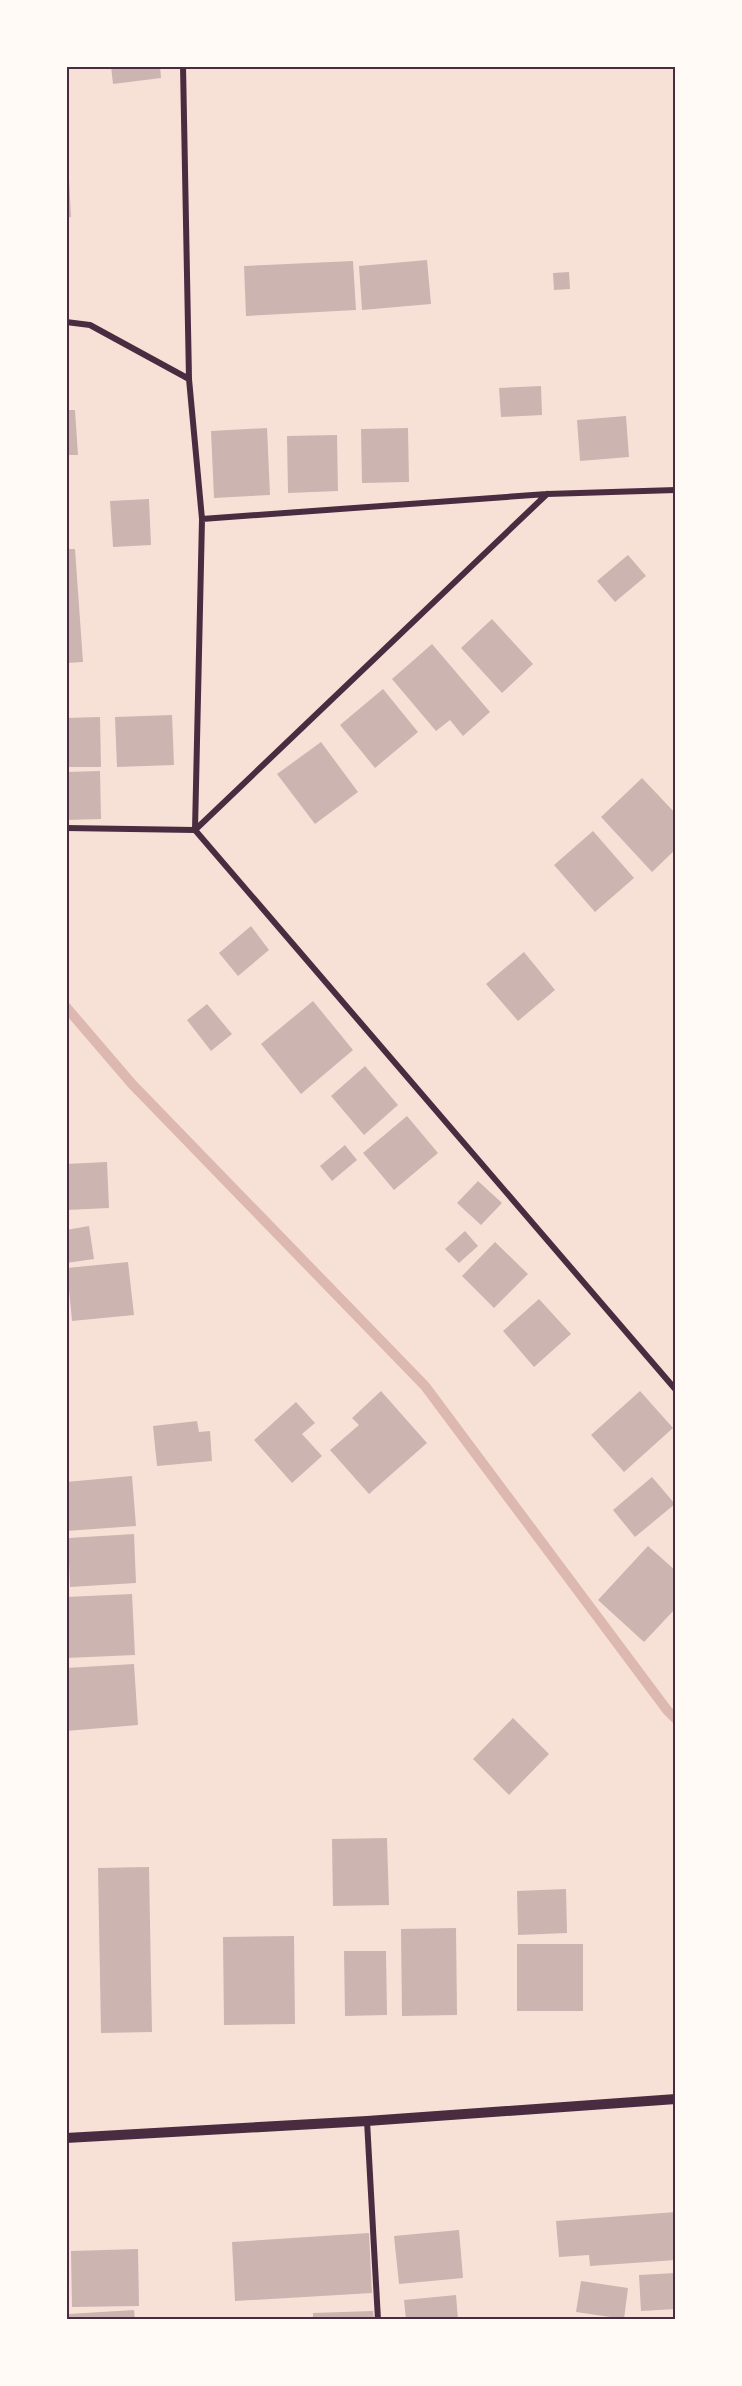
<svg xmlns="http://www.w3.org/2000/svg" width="742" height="2386" font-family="Cabin,sans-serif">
<rect width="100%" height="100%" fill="#f7e1d7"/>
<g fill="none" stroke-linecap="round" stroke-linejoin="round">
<path stroke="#dcb8b0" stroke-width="10" d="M66,1007l66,77 293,302 242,324 9,9"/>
</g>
<path fill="#ccb4b1" d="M111,66h49l1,12 -48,6z
M66,159h2l3,58 -5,1z
M427,260l4,44 -69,6 -3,-44z
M353,261l3,49 -110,6 -2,-50z
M569,272l1,17 -16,1 -1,-17z
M541,386l1,29 -41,2 -2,-29z
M66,410h9l3,45h-12z
M626,416l3,41 -49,4 -3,-41z
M267,428l3,67 -56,3 -3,-67z
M408,428l1,54 -47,1 -1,-54z
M337,435l1,56 -50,2 -1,-57z
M149,499l2,46 -38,2 -3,-46z
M66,549h9l8,113 -17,1z
M628,555l18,21 -31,26 -18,-21z
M492,619l41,45 -31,29 -41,-45z
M432,644l58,68 -27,24 -13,-16 -14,11 -44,-52z
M383,689l35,43 -43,36 -35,-43z
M172,715l2,50 -57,2 -2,-50z
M100,717l1,50h-35v-49z
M321,742l37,50 -43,32 -38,-50z
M100,771l1,48 -35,1v-48z
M642,778l34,36v35l-24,23 -51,-55z
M593,831l41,47 -39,34 -41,-47z
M251,926l18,24 -31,26 -19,-23z
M524,952l31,38 -37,31 -32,-37z
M313,1001l40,49 -52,44 -40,-50z
M207,1004l25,30 -21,17 -24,-31z
M365,1066l33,39 -34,30 -33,-39z
M407,1116l31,37 -44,37 -31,-37z
M345,1145l12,15 -25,21 -12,-15z
M107,1162l2,46 -43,2v-46z
M478,1181l24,22 -21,22 -24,-22z
M89,1226l5,33 -28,4v-33z
M465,1231l13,15 -19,17 -14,-14z
M495,1242l33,32 -34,34 -32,-32z
M128,1262l6,53 -62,6 -5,-53z
M539,1299l32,35 -37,33 -31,-36z
M381,1391l46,52 -58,51 -39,-44 29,-25 -7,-7z
M640,1391l33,37 -49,44 -33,-37z
M296,1402l19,21 -13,11 20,22 -30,27 -38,-43z
M197,1421l2,11 11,-1 2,30 -55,5 -4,-40z
M132,1476l4,50 -70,5v-49z
M652,1477l23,27 -40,33 -22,-27z
M134,1534l2,49 -66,4 -2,-49z
M648,1546l28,25v37l-32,34 -46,-42z
M132,1594l3,61 -69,3v-61z
M134,1664l4,61 -72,6v-63z
M513,1718l36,36 -40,41 -36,-36z
M387,1838l2,67 -56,1 -1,-67z
M149,1867l3,165 -51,1 -3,-165z
M566,1889l1,44 -49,2 -1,-44z
M456,1928l1,87 -55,1 -1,-87z
M294,1936l1,88 -71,1 -1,-88z
M517,1944h66v67h-66z
M344,1951h42l1,64 -42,1z
M676,2212v48l-86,6 -1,-11 -30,2 -3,-36z
M459,2230l4,48 -64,6 -5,-48z
M369,2233l3,60 -137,8 -3,-59z
M138,2249l1,57 -67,1 -1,-56z
M676,2273v36l-35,2 -2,-36z
M581,2281l47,7 -4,31 -48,-7z
M456,2295l2,25h-52l-2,-20z
M134,2310l1,10h-67v-6z
M373,2311l1,9h-61v-7z"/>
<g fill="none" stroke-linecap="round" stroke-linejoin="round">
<path stroke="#4a2c40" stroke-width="6" d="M183,66l6,313 13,140 -7,311
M66,322l24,3 99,54
M202,519l345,-25 129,-4
M66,828l129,2 481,560
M195,830l352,-336
M367,2121l11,199"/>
<path stroke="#4a2c40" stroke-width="10" d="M66,2138l301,-17 309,-22"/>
</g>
<rect width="742" height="2386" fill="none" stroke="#fffaf5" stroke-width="135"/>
<rect x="68" y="68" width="606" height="2250" fill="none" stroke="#4a2c40" stroke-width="2"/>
</svg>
